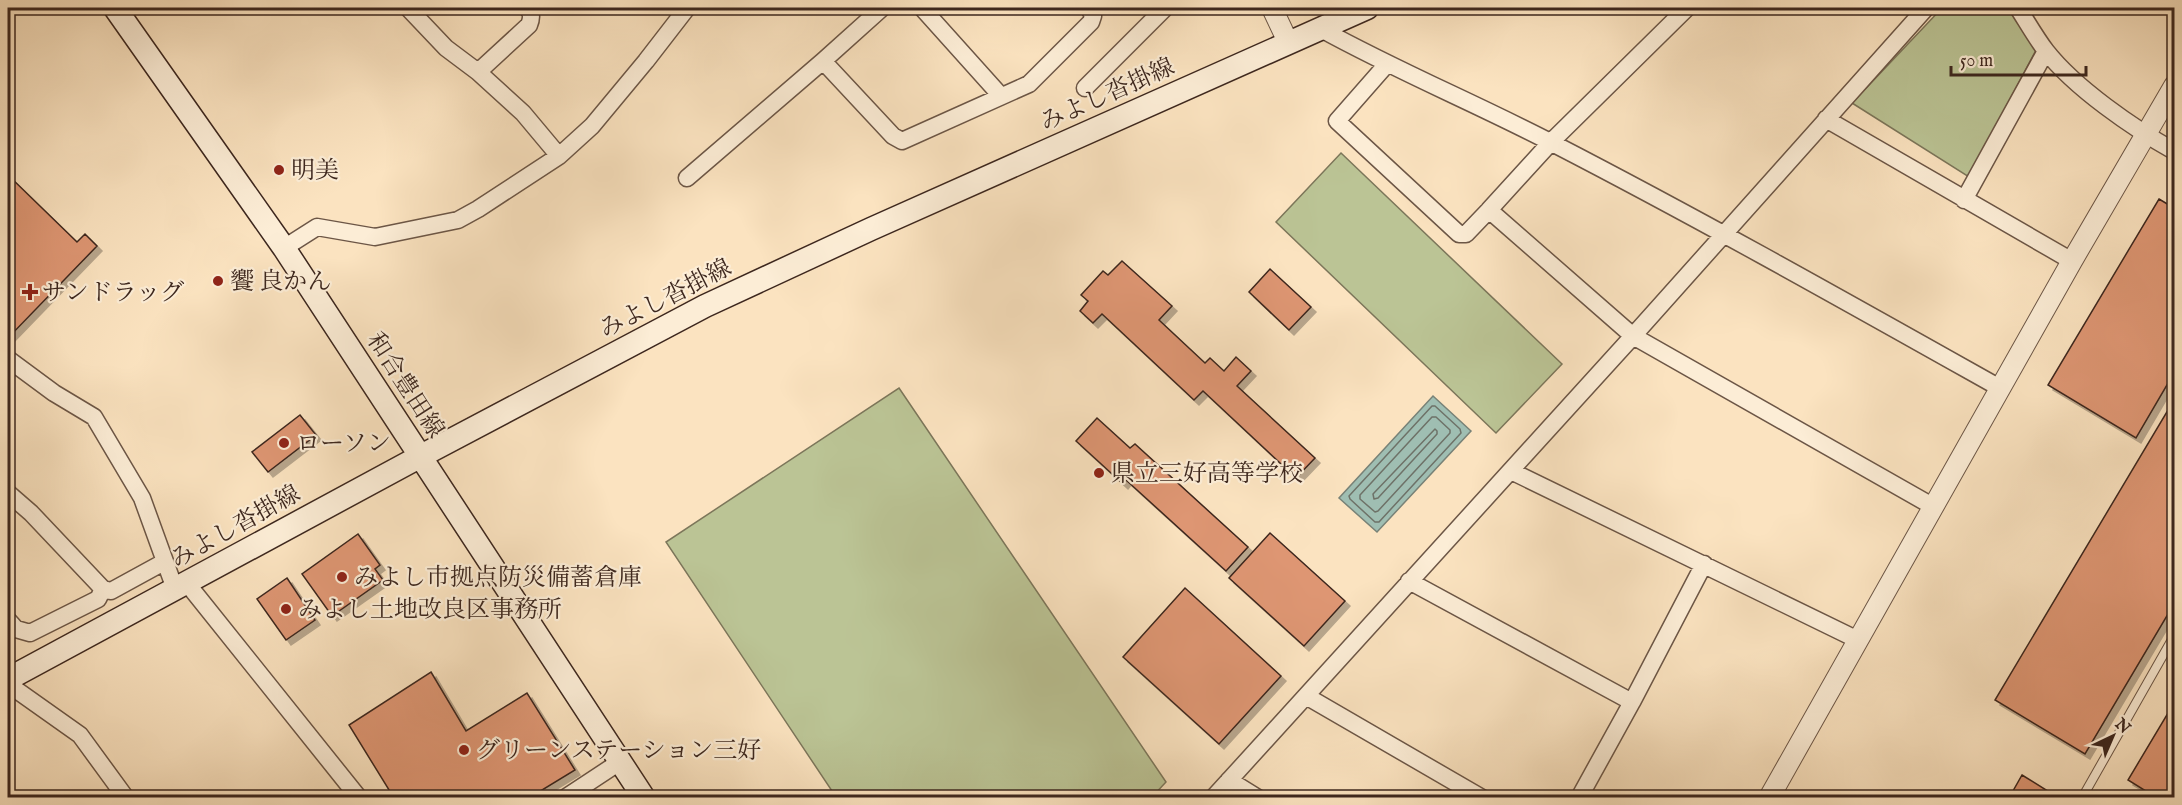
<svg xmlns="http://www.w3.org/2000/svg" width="2182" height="805" font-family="'IM FELL English','Noto Serif JP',serif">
<defs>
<filter id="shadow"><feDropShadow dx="5" dy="5" stdDeviation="0" flood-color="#0004"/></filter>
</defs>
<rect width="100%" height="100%" fill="#fbe3c0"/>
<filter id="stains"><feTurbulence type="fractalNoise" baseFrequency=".00333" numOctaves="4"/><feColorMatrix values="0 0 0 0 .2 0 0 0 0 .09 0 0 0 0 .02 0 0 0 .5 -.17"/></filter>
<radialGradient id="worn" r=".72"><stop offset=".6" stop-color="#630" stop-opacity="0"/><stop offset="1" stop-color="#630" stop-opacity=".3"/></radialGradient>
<path fill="#bbc495" stroke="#7c765a" stroke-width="1.5" d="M1942,8h70l24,42 -67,127 -117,-74z
M1341,153l221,211 -66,69 -220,-211z
M899,388l267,394 -14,15h-316l-170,-255z"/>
<path fill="#9fbeb2" stroke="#788277" stroke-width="1.5" d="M1433,396l38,35 -94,101 -38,-34z"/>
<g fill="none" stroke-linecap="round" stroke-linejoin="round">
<path stroke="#6e7268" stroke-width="1.5" d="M1432,406h3l25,23 1,4 -82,89h-4l-25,-23 -1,-3z
M1432,417h4l14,13v3l-72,78 -3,1 -15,-13v-4z
M1435,429l2,2v3l-59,64 -4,1 -1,-5z"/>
</g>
<path fill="#de9673" stroke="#3d271e" stroke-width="1.5" filter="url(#shadow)" d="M8,175l69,67 8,-8 12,12 -89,92z
M2159,199l15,9v165l-38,65 -88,-53z
M1122,261l50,45 -13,14 46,43 5,-5 14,13 12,-14 15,14 -14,15 78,72 -19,20 -93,-87 -9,9 -92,-86 -9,9 -13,-12 8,-10 -7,-6 22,-24 5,4z
M1270,269l41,38 -22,23 -40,-38z
M2174,400v204l-89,150 -90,-54z
M300,415l16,20 -48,37 -16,-20z
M1097,418l33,30 5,-4 113,103 -22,24 -100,-91 -3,4 -47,-43z
M1270,533l75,68 -41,45 -75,-68z
M358,534l22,31 -5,4 8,11 -51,36 -30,-42z
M287,578l28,42 -29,20 -29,-41z
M1185,588l96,88 -62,68 -96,-87z
M431,672l35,59 61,-38 48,77 -46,28h-135l-45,-73z
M2174,703v95h-17l-29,-18z
M2022,775l37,23h-50z"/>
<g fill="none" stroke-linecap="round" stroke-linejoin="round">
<g stroke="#6c5646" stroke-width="10">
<path id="service" d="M2082,798l92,-162"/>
</g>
<g stroke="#6c5646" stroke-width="19">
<path id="minor" d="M408,8l38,40 32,24 45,41 36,43
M922,8l79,88
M1687,8l-136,134 -62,68 144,126 301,171
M2018,8c9,14 18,30 28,43 29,37 87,77 128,100
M1321,29c76,42 156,75 233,115 151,78 298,161 446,244
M823,61l70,75 9,5 127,-57 62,-62 2,-6 -4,-8
M1387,64l-50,57 122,113h7l23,-24
M478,72l51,-47c3,-7 3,-12 -2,-17
M1085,88l80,-80
M1826,119l246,142
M687,178l136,-117 59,-53
M1964,200l82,-149
M284,248l33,-21 58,10 83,-17 20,-11 81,-53 33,-30 54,-65 41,-53
M8,359l46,34 40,24 48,81 33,91
M1511,471l347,169
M8,493l23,20 72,76 -5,10 -68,34 -14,-4 -8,-9
M1409,581l223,121
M186,582l173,216
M103,589l8,2 53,-29
M8,684l72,51 46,63
M1306,696l176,102
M1229,780l29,18
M565,798l56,-37
M1213,798l420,-462 293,-328
M1579,798l53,-96 72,-138"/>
</g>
<g stroke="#6c5646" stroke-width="22">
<path id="tertiary" d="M1272,8l16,34
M1769,798l303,-537 102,-175"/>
</g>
<g stroke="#3d271e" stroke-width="25">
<path id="secondary" d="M115,8l169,240 360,550
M8,679l413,-223 284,-150 166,-77 496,-221"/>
</g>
<use href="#service" stroke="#fcedd6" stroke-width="8"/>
<use href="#minor" stroke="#fcedd6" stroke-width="16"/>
<use href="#tertiary" stroke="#fcedd6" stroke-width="20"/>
<use href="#secondary" stroke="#fcedd6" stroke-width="22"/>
</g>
<g fill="#8f2418" stroke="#fcedd6" stroke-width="2">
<circle cx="279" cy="170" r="6"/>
<circle cx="218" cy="281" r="6"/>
<path d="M27 283h6v6h6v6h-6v6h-6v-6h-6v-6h6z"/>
<circle cx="284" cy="443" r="6"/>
<circle cx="1099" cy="473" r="6"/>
<circle cx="342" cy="577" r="6"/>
<circle cx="286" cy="609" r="6"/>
<circle cx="464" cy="750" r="6"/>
</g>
<g text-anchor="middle" stroke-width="4.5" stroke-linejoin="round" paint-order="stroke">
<g font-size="24" fill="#3d271e" stroke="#fcedd6">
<text transform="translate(1107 94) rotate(-24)" y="8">みよし沓掛線</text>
<text transform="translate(665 298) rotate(-27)" y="8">みよし沓掛線</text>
<text transform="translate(406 385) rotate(57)" y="8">和合豊田線</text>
<text transform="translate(235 526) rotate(-29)" y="8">みよし沓掛線</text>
</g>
<g font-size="24" fill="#3d271e" stroke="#fcedd6" text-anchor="start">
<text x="291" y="178">明美</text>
<text x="230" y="289">饗 良かん</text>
<text x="42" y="300">サンドラッグ</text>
<text x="296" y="451">ローソン</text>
<text x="1111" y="481">県立三好高等学校</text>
<text x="354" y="585">みよし市拠点防災備蓄倉庫</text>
<text x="298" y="617">みよし土地改良区事務所</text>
<text x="476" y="758">グリーンステーション三好</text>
</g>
</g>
<rect width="2182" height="805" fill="none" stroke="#fbe3c0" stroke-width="30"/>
<rect x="9" y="9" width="2164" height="787" fill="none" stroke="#3d271e" stroke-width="3"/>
<rect x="15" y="15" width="2152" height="775" fill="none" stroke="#3d271e" stroke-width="1.5"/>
<g transform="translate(2113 736) rotate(44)" stroke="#fcedd6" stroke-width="4.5" paint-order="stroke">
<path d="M0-4.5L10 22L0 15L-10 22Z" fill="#3d271e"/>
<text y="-9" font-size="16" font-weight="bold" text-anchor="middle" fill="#3d271e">N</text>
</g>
<path d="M1951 66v9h135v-9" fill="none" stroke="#3d271e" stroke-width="3"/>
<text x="1960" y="66" font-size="18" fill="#3d271e" stroke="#fcedd6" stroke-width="4.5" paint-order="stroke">50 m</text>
<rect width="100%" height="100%" filter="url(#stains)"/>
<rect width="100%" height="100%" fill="url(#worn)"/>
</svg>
